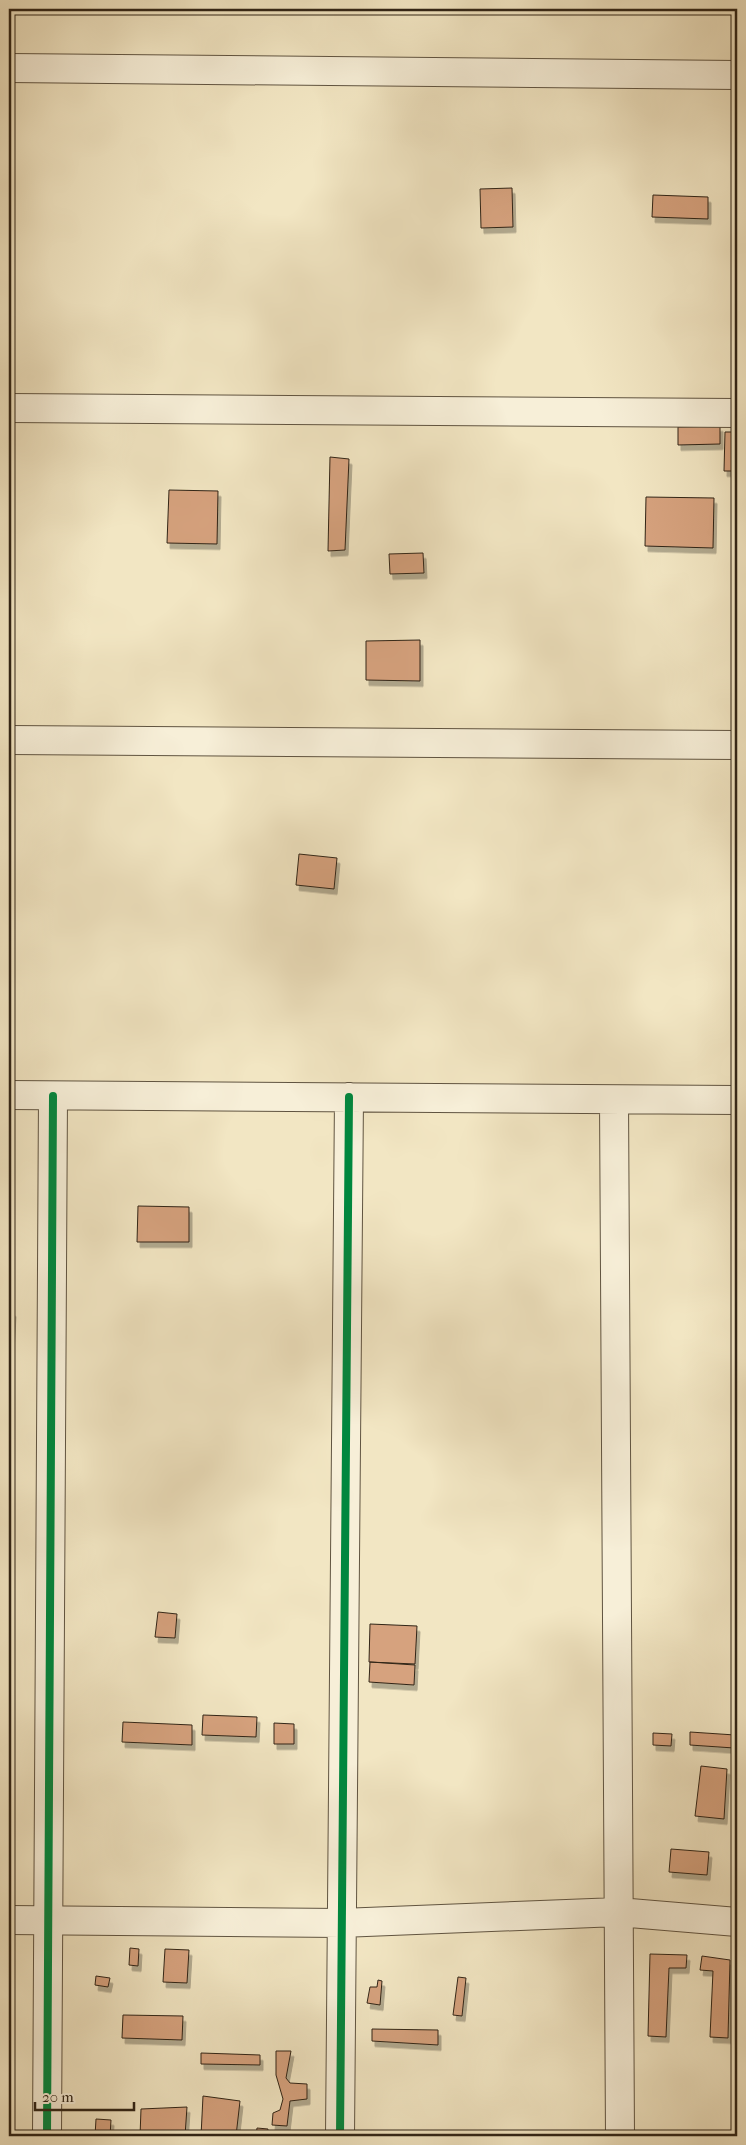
<svg xmlns="http://www.w3.org/2000/svg" width="746" height="2145" font-family="'IM FELL French Canon',serif">
<defs>
<filter id="shadow"><feDropShadow dx="3" dy="5.5" stdDeviation="0" flood-color="#0004"/></filter>
</defs>
<rect width="100%" height="100%" fill="#f2e6c3"/>
<filter id="stains"><feTurbulence type="fractalNoise" baseFrequency=".004" numOctaves="4"/><feColorMatrix values="0 0 0 0 .2 0 0 0 0 .09 0 0 0 0 .02 0 0 0 .5 -.17"/></filter>
<radialGradient id="worn" r=".72"><stop offset=".6" stop-color="#630" stop-opacity="0"/><stop offset="1" stop-color="#630" stop-opacity=".3"/></radialGradient>
<path fill="#d6a27e" stroke="#302416" filter="url(#shadow)" d="M512,188l1,39 -32,1 -1,-39z
M653,195l55,2v22l-56,-2z
M720,426v18l-42,1v-18z
M725,432h12v39h-13z
M330,457l19,2 -4,91 -17,1z
M169,490l49,1 -1,53 -50,-1z
M646,497l68,1 -1,50 -68,-2z
M423,553l1,20 -34,1 -1,-20z
M420,640v41l-54,-1v-39z
M299,854l38,4 -3,31 -38,-4z
M138,1206l51,1v35h-52z
M9,1311h4l-3,54h-1z
M158,1612l19,2 -2,24 -20,-1z
M370,1624l47,2 -2,38 -46,-2z
M370,1662l45,3 -1,20 -45,-3z
M203,1715l54,2 -1,20 -54,-2z
M123,1722l69,3v20l-70,-3z
M274,1723l20,1v20h-20z
M690,1732l45,3 -1,13 -44,-3z
M653,1733l19,1 -1,12 -18,-1z
M701,1766l26,3 -3,50 -29,-3z
M671,1849l38,3 -2,23 -38,-3z
M130,1948l9,1 -1,17 -9,-1z
M165,1949l24,1 -2,33 -24,-1z
M650,1954l37,1 -1,13h-17l-3,69 -18,-1z
M702,1956l28,4 -2,78 -18,-1 3,-66 -13,-1z
M96,1976l14,2 -2,9 -13,-2z
M458,1977l8,1 -4,38 -9,-1z
M378,1980l4,1 -2,24 -13,-2 3,-16h7z
M123,2015l60,1 -1,24 -60,-2z
M372,2029l66,1v15l-66,-4z
M276,2051h15l-5,27 4,5 17,1v15l-17,2 -3,25 -15,-1 1,-12 7,-3 3,-11 -7,-24z
M201,2053l59,2v10l-59,-1z
M203,2096l37,5 -4,35h-35z
M187,2107l-2,29h-45l1,-27z
M96,2119l15,1 -1,16h-15z
M257,2128l11,1 -1,7h-11z"/>
<g fill="none" stroke-linecap="round" stroke-linejoin="round">
<g stroke="#605441" stroke-width="30">
<path id="street" d="M9,68l728,7
M9,408l728,5
M9,740l728,5
M9,1095l728,5
M614,1100l6,1036
M9,1920l332,3 277,-11 119,10
M47,2136l6,-1040
M340,2136l9,-1039"/>
</g>
<use href="#street" stroke="#f7efd8" stroke-width="28"/>
<g stroke="#f7efd8" stroke-width="11">
<path id="cycleway" d="M47,2136l6,-1040
M340,2136l9,-1039"/>
</g>
<use href="#cycleway" stroke="#00873e" stroke-width="8"/>
</g>
<rect width="746" height="2145" fill="none" stroke="#f2e6c3" stroke-width="30"/>
<rect x="10" y="10" width="726" height="2125" fill="none" stroke="#302416" stroke-width="2.5"/>
<rect x="15" y="15" width="716" height="2115" fill="none" stroke="#302416"/>
<path d="M35 2102v8h99v-8" fill="none" stroke="#302416" stroke-width="2.5"/>
<text x="42" y="2102" font-size="15" fill="#302416" stroke="#f7efd8" stroke-width="4" paint-order="stroke">20 m</text>
<rect width="100%" height="100%" filter="url(#stains)"/>
<rect width="100%" height="100%" fill="url(#worn)"/>
</svg>
